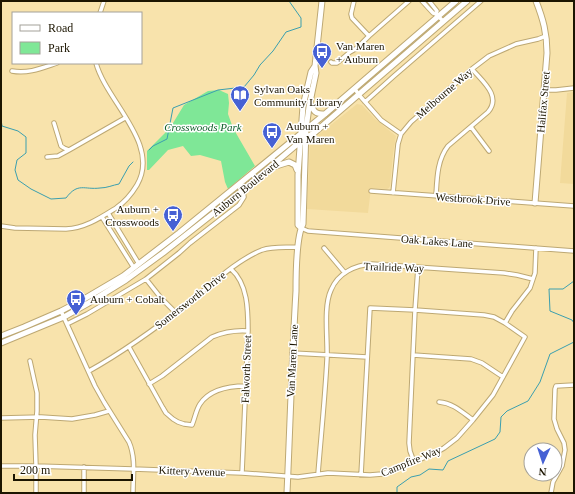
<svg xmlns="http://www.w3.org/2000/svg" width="575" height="494" font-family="Georgia,serif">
<rect width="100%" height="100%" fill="#f8e3ac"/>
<path fill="#f2da9b" d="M574,92v92l-14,-1 7,-90z
M357,104l5,1 13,14 21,17 -3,18 -3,32 -1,2 -2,1 -16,-1 -3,25 -61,-4 3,-66 2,-3z"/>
<path fill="#7fe797" d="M219,90l9,4 1,9 -1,11 5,14 22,38 -27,23 -3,-7 -4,-21 -21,-6 -9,1 -8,-10 -15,4 -19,20h-2v-19l23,-23 14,-23 24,-14z"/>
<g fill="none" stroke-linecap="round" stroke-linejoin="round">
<path stroke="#3b9faf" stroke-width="1" d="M1,119l1,7 16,5 8,6v16l-9,7 -2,10 3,10 13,9 20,10 15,-1c12,-16 18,-8 34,-10 7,0 13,-3 19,-4l10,-18 4,-4
M149,150l4,-4 14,-7 6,-31 45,-18 26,-3 10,-12 6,-10 13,-14 13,-19 15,-5v-9l-12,-17
M574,281l-11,8h-14l1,22 22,9 2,3
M397,493v-6l14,-10 9,-2 9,-6 14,1 5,-9 47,-22 5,-7 1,-15 6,-6 21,-10 12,-19 10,-28 24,-12"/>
<g stroke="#bda873" stroke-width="5.5">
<path id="street" d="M354,1l-3,13 1,4 17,18
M422,1l11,12 3,1 7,7
M429,1l8,10 -1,3
M100,13l4,-12
M331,62l1,1h5l13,-11 7,-4 12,-12 40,-35
M12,71c16,3 30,-3 45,-8
M355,89l4,6 22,25 20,14
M544,90h12l18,-2
M365,102l29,-26 87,-75
M54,123l7,23 3,2 5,2 56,-32
M471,127l18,24
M47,157l11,-1 11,-6
M371,191l203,15
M393,193l5,-49 3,-10 10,-12 61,-53 17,-13 27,-12 22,-5 8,-3
M436,196c1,-17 1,-36 12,-50l40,-34c14,-16 -6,-31 -16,-43
M108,213l31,51
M102,217l32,51
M1,226l14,2 51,1c19,-1 34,-11 50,-21 9,-6 15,-13 21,-23 24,-41 -31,-84 -41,-122
M301,228l7,3 266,20
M324,248l21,25
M231,269c17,15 17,41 17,62l-6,142
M146,279l15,19 15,15
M61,311l34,75 9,16 25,40c7,16 4,34 4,51
M505,323l7,-12 18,-23 5,-15 1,-25
M67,324l20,-10 59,-35 33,-26 11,-10 49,-38 5,-8 -1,-7
M129,347l34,61 3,5 7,6 5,3 6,2 8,1c3,-7 4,-15 8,-21 10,-15 29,-18 46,-18
M292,353l75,4
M413,355l58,4 11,4 21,14
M30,361l7,32v18l-2,24 1,31v27
M89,371c36,-20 70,-45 103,-71 20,-16 45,-40 70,-50 12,-4 24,-2 36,-3
M149,384l13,-8 50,-39c12,-5 22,-7 36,-6
M439,402c14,1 23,10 34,18
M1,418l40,-1 31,2 23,-4 14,-4
M414,462l-4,-11 -1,-8 6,-133 3,-43
M1,466h35l97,3 109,4 56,4 30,-4 42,2 12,-1 32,-12 23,-10 7,-4 13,-10 16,-18 20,-25 32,-58 -20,-14 -11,-6 -10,-2 -69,-5 -45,-2 -9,167
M318,474c3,-38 7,-76 9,-115 1,-20 -4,-52 4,-69 7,-17 24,-25 41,-26l132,9 13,2 16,4
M84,493v-26
M551,493l2,-11 9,-16 3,-16 -1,-7 -7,-14 -3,-10 1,-30 1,-3 18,-1"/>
</g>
<g stroke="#bda873" stroke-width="7">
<path id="secondary" d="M310,103c4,9 5,11 15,11
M273,167l16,-5 6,3 2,5
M535,203l12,-150c0,-20 -4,-34 -11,-52
M301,228l-3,-3v-50l5,-69 8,-34 4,-6
M1,336l23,-9 37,-16 23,-12 39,-23 56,-43 146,-119 131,-113
M1,343l63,-26 23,-13 39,-24 37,-27 80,-63 58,-49 13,-8 153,-132
M287,493c3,-67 5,-135 9,-202 0,-16 0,-54 7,-67l3,-95 3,-22 7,-34 -1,-7 7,-65"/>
</g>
<use href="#street" stroke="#fff" stroke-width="3.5"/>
<use href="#secondary" stroke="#fff" stroke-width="5"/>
</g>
<defs>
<g id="bus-pin" transform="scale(1)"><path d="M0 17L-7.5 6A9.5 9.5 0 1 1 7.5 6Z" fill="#4661d4" stroke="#fff"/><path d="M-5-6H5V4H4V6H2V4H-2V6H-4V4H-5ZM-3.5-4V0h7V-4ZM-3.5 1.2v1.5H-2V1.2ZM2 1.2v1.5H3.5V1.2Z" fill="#fff"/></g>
<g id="library-pin" transform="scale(1)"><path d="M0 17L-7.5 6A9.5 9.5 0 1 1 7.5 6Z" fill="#4661d4" stroke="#fff"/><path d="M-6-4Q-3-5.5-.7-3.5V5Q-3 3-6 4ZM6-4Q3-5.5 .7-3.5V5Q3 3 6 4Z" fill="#fff"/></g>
</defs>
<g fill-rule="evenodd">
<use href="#bus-pin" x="322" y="52"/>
<use href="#library-pin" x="240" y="95"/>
<use href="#bus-pin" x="272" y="132"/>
<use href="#bus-pin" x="173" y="215"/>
<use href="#bus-pin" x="76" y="299"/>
</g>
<g text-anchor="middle" stroke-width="3" stroke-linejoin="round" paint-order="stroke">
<g font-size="11" fill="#1c1501" stroke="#fff" text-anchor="start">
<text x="336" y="50">Van Maren<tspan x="336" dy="13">+ Auburn</tspan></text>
<text x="254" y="93">Sylvan Oaks<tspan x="254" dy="13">Community Library</tspan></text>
<text x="286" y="130">Auburn +<tspan x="286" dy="13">Van Maren</tspan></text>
<text x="159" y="213" text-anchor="end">Auburn +<tspan x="159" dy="13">Crosswoods</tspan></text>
<text x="90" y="303">Auburn + Cobalt</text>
</g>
<g font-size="11" fill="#1c1501" stroke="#fff">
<text transform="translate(444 93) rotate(-41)" y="4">Melbourne Way</text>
<text transform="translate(543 102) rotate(-85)" y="4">Halifax Street</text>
<text transform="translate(245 188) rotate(-39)" y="4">Auburn Boulevard</text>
<text transform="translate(473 199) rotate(4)" y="4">Westbrook Drive</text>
<text transform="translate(437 241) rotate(4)" y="4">Oak Lakes Lane</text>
<text transform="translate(394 267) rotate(2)" y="4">Trailride Way</text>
<text transform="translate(190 300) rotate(-38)" y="4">Somersworth Drive</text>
<text transform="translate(292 361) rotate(-87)" y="4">Van Maren Lane</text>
<text transform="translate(246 369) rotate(-88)" y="4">Falworth Street</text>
<text transform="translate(411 461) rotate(-22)" y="4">Campfire Way</text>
<text transform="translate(192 471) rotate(2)" y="4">Kittery Avenue</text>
</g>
<g font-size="11" font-style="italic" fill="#10602b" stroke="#fff">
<text x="203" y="131">Crosswoods Park</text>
</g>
</g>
<rect width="575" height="494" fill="none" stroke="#1c1501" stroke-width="4"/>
<rect x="12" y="12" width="130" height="52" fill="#ffffff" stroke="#a4a199"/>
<rect x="20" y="25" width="20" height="6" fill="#ffffff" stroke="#a4a199"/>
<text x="48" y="32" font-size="12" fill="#1c1501">Road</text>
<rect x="20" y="42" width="20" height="12" fill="#7fe797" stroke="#a4a199"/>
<text x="48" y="52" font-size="12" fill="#1c1501">Park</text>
<g transform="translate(543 462) rotate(183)"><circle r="19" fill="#ffffff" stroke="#a4a199"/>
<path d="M0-3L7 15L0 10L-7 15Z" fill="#4661d4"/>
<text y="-6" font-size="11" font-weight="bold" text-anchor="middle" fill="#1c1501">N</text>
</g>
<path d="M14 474v6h118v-6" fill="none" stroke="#1c1501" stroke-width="2"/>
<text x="20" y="474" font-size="12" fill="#1c1501" stroke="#ffffff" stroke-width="3" paint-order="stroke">200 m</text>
</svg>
